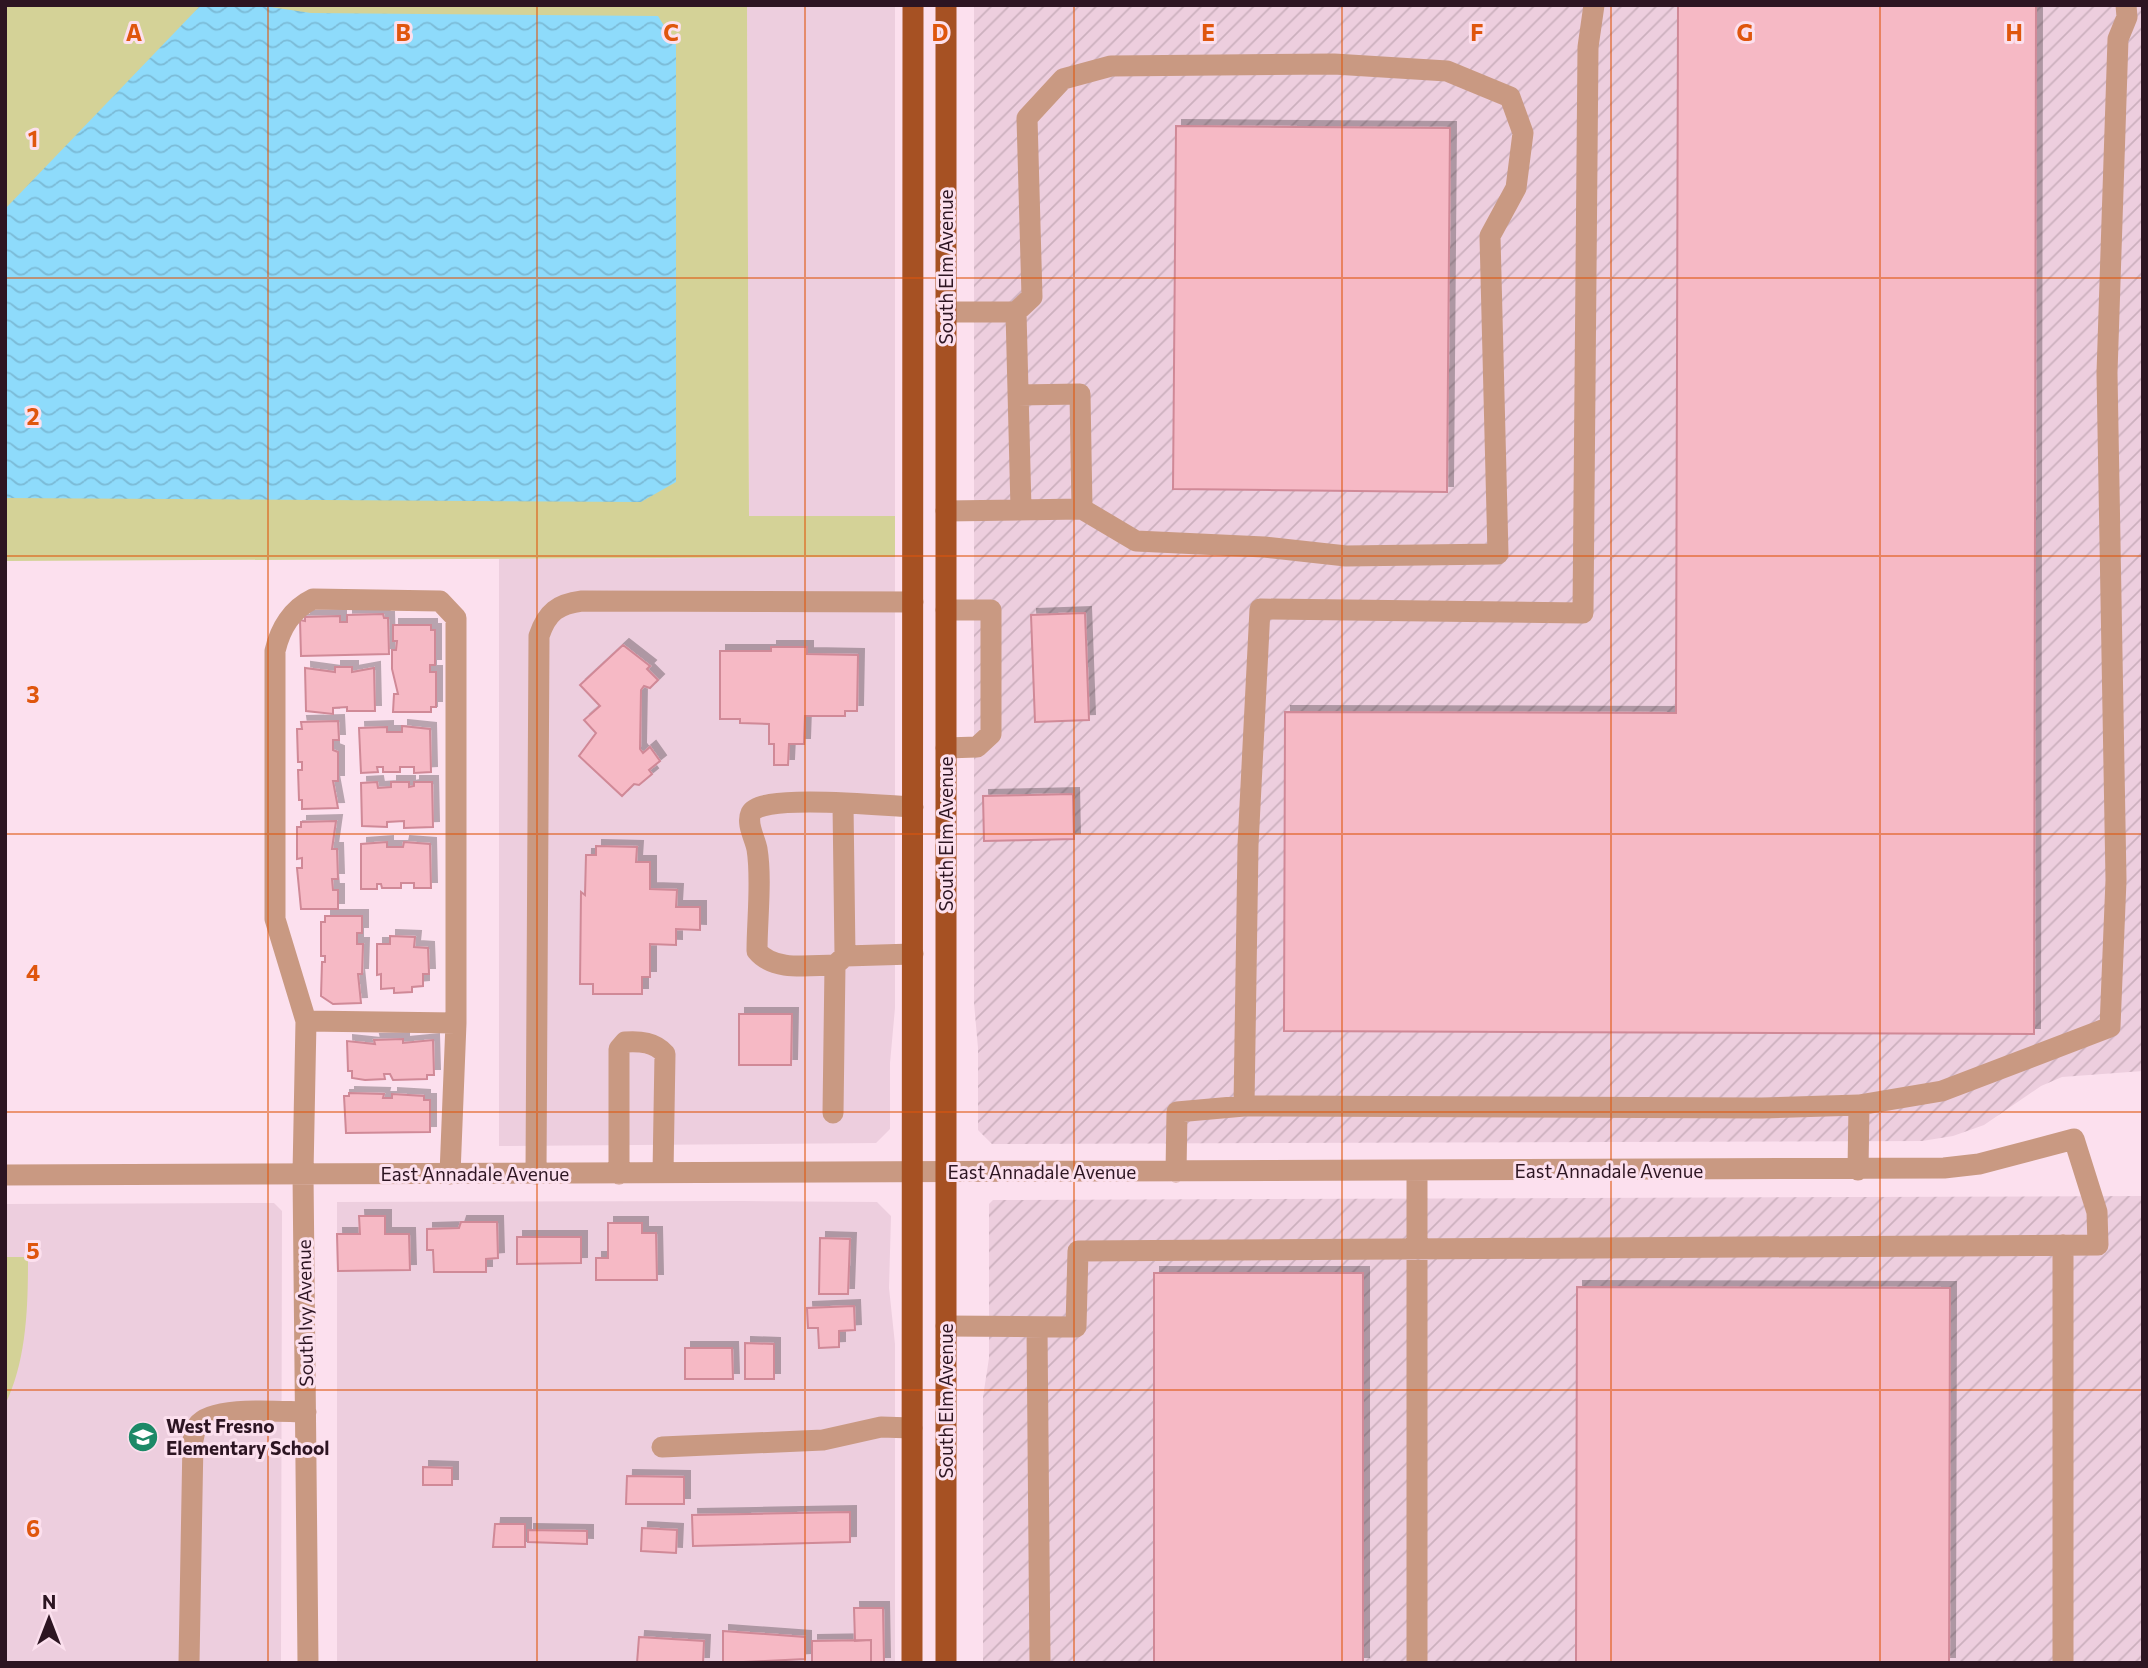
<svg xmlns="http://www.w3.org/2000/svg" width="2148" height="1668" font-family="Commissioner,sans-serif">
<defs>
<pattern id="industrial-furrows" width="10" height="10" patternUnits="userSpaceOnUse" patternTransform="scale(1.75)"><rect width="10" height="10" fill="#edcede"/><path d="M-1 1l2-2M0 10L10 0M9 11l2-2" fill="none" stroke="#ccb0be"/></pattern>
<pattern id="water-waves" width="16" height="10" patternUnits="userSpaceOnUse" patternTransform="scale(1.75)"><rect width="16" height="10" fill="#8edbfb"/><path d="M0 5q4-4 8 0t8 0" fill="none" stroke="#7bbbd7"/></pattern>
<filter id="shadow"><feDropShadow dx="6" dy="-6" stdDeviation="0" flood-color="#0004"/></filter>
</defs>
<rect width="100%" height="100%" fill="#fce0ee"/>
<path fill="#edcede" d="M747,5h148v511h-146z
M895,557v451l-5,55v66l-14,14 -377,3v-587z
M742,1201l135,1 14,14 -2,72 6,56v319h-558v-461z
M274,1203l8,8 -1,452h-276v-459z"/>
<path fill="url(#industrial-furrows)" d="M974,5h1169v1066l-81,6 -21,9 -57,39 -31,11 -31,5 -930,3 -14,-14v-82l-4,-45z
M2143,1196v467h-1160v-266l6,-39v-154l4,-4z"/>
<path fill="#d4d297" d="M5,5h742l2,511h146v41l-890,4z
M5,1257h23c0,49 -1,103 -23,148z"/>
<path fill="url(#water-waves)" d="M201,5h56l54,8 347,3 18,29v437l-35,20 -636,-4v-289z"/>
<path fill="#f6b9c5" stroke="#d08997" stroke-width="2" filter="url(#shadow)" d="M1678,5h358l-2,1029 -750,-3 1,-319 391,1z
M1176,126l274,2 -3,364 -274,-3z
M1085,613l4,107 -54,2 -4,-107z
M383,614l1,4h4l1,36 -88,2 -1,-36 5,1v-4l35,-1v6h7v-7z
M393,625h38v5h4v35h-5v7h6v35h-5v5h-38l1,-18h4l-6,-25v-19h4l1,-9h-4z
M623,645l27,21 -3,3 11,11 -8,8 -6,-2 -3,4 -1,59 3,4 7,-6 10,14 -11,9 3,4 -13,11 -5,-1 -12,12 -43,-40 17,-23 -12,-13 16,-14 -20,-21z
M771,647h36v7l51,1 -1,56h-12v5h-40l-1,28h-15l-1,21h-14v-21h-5v-20l-29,-1v-4h-20v-68h51z
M335,667h17v5l22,-4 1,43h-28v-4l-14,1v6l-27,-3 -1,-43 30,4z
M338,721l1,19h-6v10l5,2v29h-5l5,27 -36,1v-9h-3l-1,-30h4v-8h-4l-1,-33h5l-1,-7z
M402,726l28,3 1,43 -17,1v-6h-14v5h-17v-5h-6l1,5 -17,1 -2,-45 28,-1v5h15z
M377,782l1,6 13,-1v-5h18v5l5,-1v-4h18l1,45 -29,1v-7l-17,1v5l-25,-1 -1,-43z
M1073,794l1,45 -90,2 -1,-45z
M336,821l-4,28h5l1,30h-6l1,11h5v19h-37l-4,-41h5v-10l-5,1v-32h4v-5z
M387,842v5h16l1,-5 26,2 1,44h-17v-5h-13v5h-19l-1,-4h-4v5h-16v-45z
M596,846l41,1 -1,15h14v27l27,1 -1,17h24v23l-24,-1v16l-26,-1v33h-8v17h-49v-10h-13l1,-92 4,3 1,-40h10z
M325,916h37v17h-5v11h6l-1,30h-4l3,29 -28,1 -12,-8 1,-34h3v-6h-4v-34h4z
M390,936l25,1 -1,10 14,1 1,26h-6v12l-11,1v5l-18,1v-5l-13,1v-15l-4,1v-31h13z
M739,1014h53l-1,51h-52z
M403,1039v4l30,-3 1,35h-7v4l-34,1 -3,-6h-6l1,5 -20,1 -13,-2v-7h-4l-1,-30 28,3 -1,-4z
M349,1093l35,1 -1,4h9v-4l32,2v4h6v32l-84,1 -2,-37h5z
M359,1216h26v18h24l1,36 -72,1 -1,-37h23z
M461,1222h36l1,36 -12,1v13h-52l-1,-22h-6v-21l32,-1z
M608,1223h34v10h14l1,47h-61v-22h12z
M517,1237h64v26l-64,1z
M820,1238l30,1 -2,55h-29z
M1154,1273h209v390h-209z
M1577,1287l373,1 -1,375h-373z
M854,1306l1,24 -16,1v16l-20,1 -1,-20h-10l-1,-20z
M745,1343l29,1v35h-29z
M685,1348h47l1,31h-48z
M423,1467l29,1v17h-29z
M627,1476l57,1v27h-58z
M850,1512v30l-157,4 -1,-31z
M495,1524h30v23h-32z
M642,1528l35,2 -1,23 -35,-2z
M528,1530l59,1v13l-59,-2z
M854,1608h29l1,55h-13v-23l-16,1z
M723,1631l82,6v22l-82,4z
M639,1637l65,4 -1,22h-66z
M871,1640v23h-59v-22z"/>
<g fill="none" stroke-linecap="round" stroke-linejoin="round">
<path stroke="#c99982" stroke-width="21" d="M1594,5l-6,42 -5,566 -323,-4 -12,236 -4,261 518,2 97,-3
M946,312h70
M1018,395l62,-1 2,115
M946,511l136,-2 54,32 128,6 82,9 152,-2 -8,-318 26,-48 7,-55 -13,-36 -63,-26 -113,-7 -223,2 -48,13 -36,39 5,179 -16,15 5,197
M946,610h45v124l-14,13 -31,1
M843,804l2,152
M913,807c-25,-1 -153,-14 -162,6 -5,11 4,25 6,36 5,30 0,71 0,102 17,21 53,14 78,14l10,-9 68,-2
M306,1021l150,2
M833,1113l2,-148
M1858,1170l1,-65 83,-14 168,-64 6,-147 -9,-507 11,-334 9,-22 -1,-12
M1176,1172l1,-60 67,-6
M1417,1172v491
M536,1174l3,-538c8,-24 19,-32 43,-35l331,1
M619,1174v-125l6,-7c15,-1 30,0 40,12l-2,119
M5,1175l1939,-7 35,-4 95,-25 23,73 1,33 -1020,6 -2,76 -130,-1
M2063,1245v418
M1037,1327l3,336
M662,1447l161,-7 58,-13 31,1
M189,1663l4,-223c1,-4 2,-12 5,-15 14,-20 85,-13 108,-13
M308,1663l-5,-490 3,-152 -31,-102v-268c5,-22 17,-42 38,-52l127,2 16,17v405l-6,151"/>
<path stroke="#a65123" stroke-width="21" d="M912,1663l1,-1658
M946,1663v-1658"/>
</g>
<path fill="none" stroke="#df560d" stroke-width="2" stroke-opacity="0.55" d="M268,5v1658M537,5v1658M805,5v1658M1074,5v1658M1342,5v1658M1611,5v1658M1880,5v1658M5,278h2138M5,556h2138M5,834h2138M5,1112h2138M5,1390h2138"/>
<defs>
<g id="school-disc" transform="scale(1.575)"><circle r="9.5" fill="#1c8967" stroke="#fce0ee"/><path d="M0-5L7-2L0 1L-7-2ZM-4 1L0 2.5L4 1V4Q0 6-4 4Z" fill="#fff"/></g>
</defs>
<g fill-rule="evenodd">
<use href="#school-disc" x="143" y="1437"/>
</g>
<g text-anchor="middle" stroke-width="6" stroke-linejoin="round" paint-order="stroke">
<g font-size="19" fill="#2d1522" stroke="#fce0ee">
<text transform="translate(946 267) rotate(-90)" y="7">South Elm Avenue</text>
<text transform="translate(946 834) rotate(-90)" y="7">South Elm Avenue</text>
<text x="1609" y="1178">East Annadale Avenue</text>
<text x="1042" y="1179">East Annadale Avenue</text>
<text x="475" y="1181">East Annadale Avenue</text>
<text transform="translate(305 1313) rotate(-91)" y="7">South Ivy Avenue</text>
<text transform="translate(946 1401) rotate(-90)" y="7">South Elm Avenue</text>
</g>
<g font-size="19" font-weight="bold" fill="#2d1522" stroke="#fce0ee" text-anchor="start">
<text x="166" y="1433">West Fresno<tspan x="166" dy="22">Elementary School</tspan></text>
</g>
</g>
<g font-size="23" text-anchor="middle" font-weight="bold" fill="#df560d" stroke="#fce0ee" stroke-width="6" stroke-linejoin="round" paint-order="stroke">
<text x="134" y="41">A</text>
<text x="403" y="41">B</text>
<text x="671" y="41">C</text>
<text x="940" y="41">D</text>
<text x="1208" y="41">E</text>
<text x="1477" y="41">F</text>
<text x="1745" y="41">G</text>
<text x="2014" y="41">H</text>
<text x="33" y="147">1</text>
<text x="33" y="425">2</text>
<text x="33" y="703">3</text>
<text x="33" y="981">4</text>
<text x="33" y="1259">5</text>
<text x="33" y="1537">6</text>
</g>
<rect width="2148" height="1668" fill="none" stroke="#2d1522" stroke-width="14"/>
<g transform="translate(49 1619)" stroke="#fce0ee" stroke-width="5" paint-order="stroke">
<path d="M0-5L12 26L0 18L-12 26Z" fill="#2d1522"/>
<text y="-10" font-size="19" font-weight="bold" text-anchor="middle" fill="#2d1522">N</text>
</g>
</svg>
